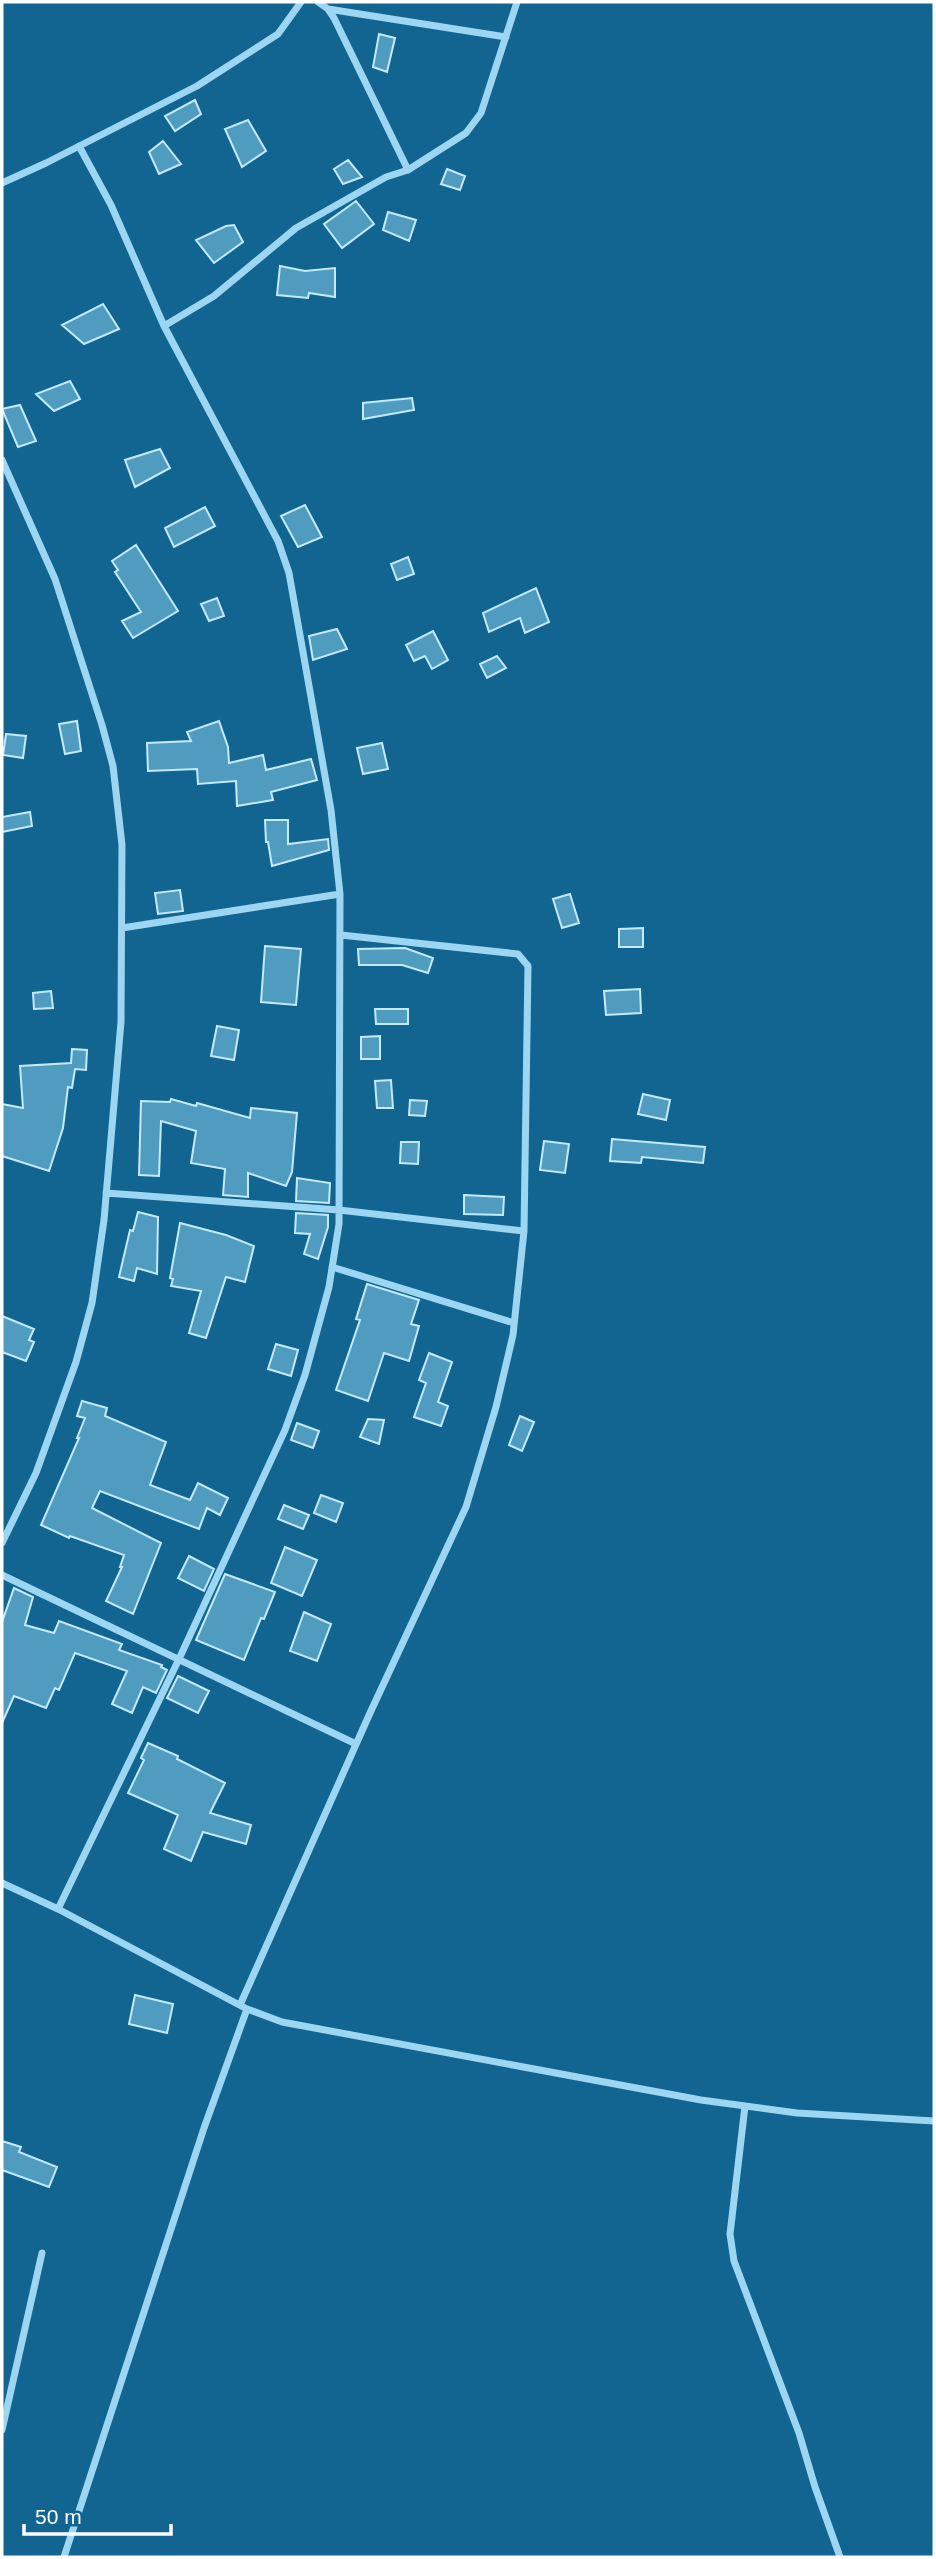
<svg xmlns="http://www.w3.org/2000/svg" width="936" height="2559" font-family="Arial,sans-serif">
<rect width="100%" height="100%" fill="#116590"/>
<path fill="#509cc1" stroke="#c3eafd" stroke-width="2" d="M379,34l16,4 -8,34 -14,-5z
M195,100l6,14 -26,17 -10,-15z
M248,120l18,31 -24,16 -17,-38z
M163,141l18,23 -22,10 -10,-22z
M348,160l14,17 -19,7 -9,-15z
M447,169l18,7 -5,14 -19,-6z
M356,201l18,23 -32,24 -18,-24z
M388,212l28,8 -7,21 -26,-11z
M234,225l9,17 -29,21 -18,-23 30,-14z
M280,266l25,5 30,-3v29l-26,-4 -1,5 -31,-3z
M103,304l16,25 -35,15 -22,-19z
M70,381l10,18 -26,12 -18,-17z
M412,398l2,12 -51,9v-16z
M20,405l16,36 -18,6 -16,-38z
M160,449l10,19 -35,19 -10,-27z
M305,505l17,32 -24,10 -17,-31z
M205,507l10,19 -41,21 -9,-19z
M136,545l42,66 -45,27 -11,-17 19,-9 -26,-40 3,-2 -6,-9z
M408,557l6,17 -17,6 -6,-16z
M536,588l13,34 -24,11 -5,-15 -31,14 -6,-19z
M217,598l7,18 -15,5 -8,-17z
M337,629l10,20 -34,11 -4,-24z
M433,631l15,29 -16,9 -7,-13 -11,5 -8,-16z
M497,656l9,12 -19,10 -7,-14z
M77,721l4,30 -16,3 -6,-30z
M219,721l9,26 1,16 34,-8 3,15 45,-11 6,21 -46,12 2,8 -36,6 -1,-25 -38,3 -1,-15 -49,2 -1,-28 44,-2 -4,-9z
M6,734l20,2 -3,22 -20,-3z
M382,743l6,26 -25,5 -6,-26z
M30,812l2,14 -30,6v-15z
M265,820h23v24l40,-5 1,11 -57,16 -4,-24h-2z
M180,890l3,21 -25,3 -3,-21z
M570,894l9,29 -17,5 -9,-29z
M643,928v19h-24v-18z
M265,946l36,3 -5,56 -35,-3z
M405,948l28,10 -5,15 -26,-8h-43l-1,-16z
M640,989l1,24 -35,2 -2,-24z
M51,991l2,17 -19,1 -1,-16z
M375,1009h33v15h-32z
M217,1026l22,4 -5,30 -23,-4z
M380,1036v23h-19v-22z
M72,1049l15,1 -1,20 -11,-1 -3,19 -4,-1 -5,41 -14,43 -47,-15v-52l21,4 -3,-42 51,-3z
M391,1080l2,28h-16l-2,-27z
M643,1094l27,6 -4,20 -28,-6z
M171,1099l25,7 1,-3 53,15 1,-10 46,5 -5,59 -6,14 -38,-13v24l-25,-2 2,-26 -34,-6 5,-32 -35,-10 -2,55 -20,-1 2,-74 29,1z
M410,1100l17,1 -2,15 -16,-1z
M612,1139l93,8 -2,16 -61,-6 -1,6 -31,-2z
M544,1141l25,3 -4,29 -25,-3z
M401,1142h18l-1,22 -18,-1z
M297,1178l33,5 -1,20 -33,-2z
M464,1195l40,2 -1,18 -39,-1z
M138,1212l20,5 -1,57 -20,-6 -3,13 -15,-4 11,-47 3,1z
M296,1213l32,2v12l-10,32 -14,-5 6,-20 -15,-1z
M180,1223l46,12 28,11 -9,36 -19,-5 -20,61 -17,-5 12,-42 -30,-5 2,-7 -3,-1z
M367,1284l52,16 -8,24 8,2 -10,35 -25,-8 -16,48 -32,-11 24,-70 -4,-1z
M2,1316l32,13 -5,11 5,2 -8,19 -24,-9z
M276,1344l22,6 -7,26 -23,-7z
M429,1353l23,9 -14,40 10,4 -7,20 -27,-9 12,-34 -7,-3z
M82,1401l25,7 -2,8 61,26 -16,43 40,15 8,-17 30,15 -8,17 -13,-7 -8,21 -99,-38 -8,17 69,35 -28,71 -27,-13 16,-34h-2l4,-12 -54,-19 -1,2 -28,-13 38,-87h-2l8,-20 -8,-2z
M520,1416l14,6 -12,29 -13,-6z
M368,1419l16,1 -5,24 -19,-7z
M297,1423l22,8 -6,17 -22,-8z
M321,1495l22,8 -7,19 -22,-9z
M284,1505l25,10 -6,14 -25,-10z
M285,1547l32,13 -15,36 -31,-13z
M189,1556l25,13 -10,22 -26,-13z
M225,1574l50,18 -11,27 -3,-1 -17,42 -48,-20z
M14,1588l19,9 -8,28 29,8 5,-12 63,23 -3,6 43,15 -1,2 6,3 -11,23 -13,-6 -11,26 -20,-9 15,-33 -52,-18 -16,37 -4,-2 -9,20 -32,-12 -12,27v-101z
M304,1612l27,12 -14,37 -27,-10z
M178,1676l31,15 -11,22 -31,-15z
M148,1743l30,13 -1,3 48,24 -15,30 41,12 -5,19 -43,-12 -12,29 -27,-12 14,-34 -50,-22 16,-33 -3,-2z
M135,1995l38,9 -6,29 -38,-9z
M2,2141l19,6 -2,5 38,15 -8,20 -47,-17z"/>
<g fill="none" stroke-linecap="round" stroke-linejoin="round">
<path stroke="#9cd6f2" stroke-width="7" d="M318,2l10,7 6,9 74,152
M328,9l178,28
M2,183l44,-20 151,-77 81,-52 23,-32
M164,326l50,-30 82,-68 90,-51 22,-7 58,-37 15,-20 36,-111
M2,460l53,119 47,146 11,41 9,79 -1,177 -17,198 -12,83 -16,59 -40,111 -34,70
M122,928l218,-34
M106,1193l233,17 185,21
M332,1267l182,56
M2,1575l354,169
M2,1883l56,26 189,100 35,13 419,78 96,13 137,8
M58,1909l121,-250 106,-229 20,-55 24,-88 10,-63 1,-330 -9,-84 -42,-237 -11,-32 -114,-215 -53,-121 -32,-59
M240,2005l130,-292 96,-206 30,-100 17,-72 11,-104 4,-265 -10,-12 -177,-19
M745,2106l-15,128 4,27 65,172 16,54 25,70
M2,2430l40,-177
M64,2557l140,-429 43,-119"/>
</g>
<rect width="936" height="2559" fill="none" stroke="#ffffff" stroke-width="7"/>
<path d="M24 2524v10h147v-10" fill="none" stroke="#ffffff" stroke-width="3.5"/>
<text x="35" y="2524" font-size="21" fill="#ffffff" stroke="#116590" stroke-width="5" paint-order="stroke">50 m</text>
</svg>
